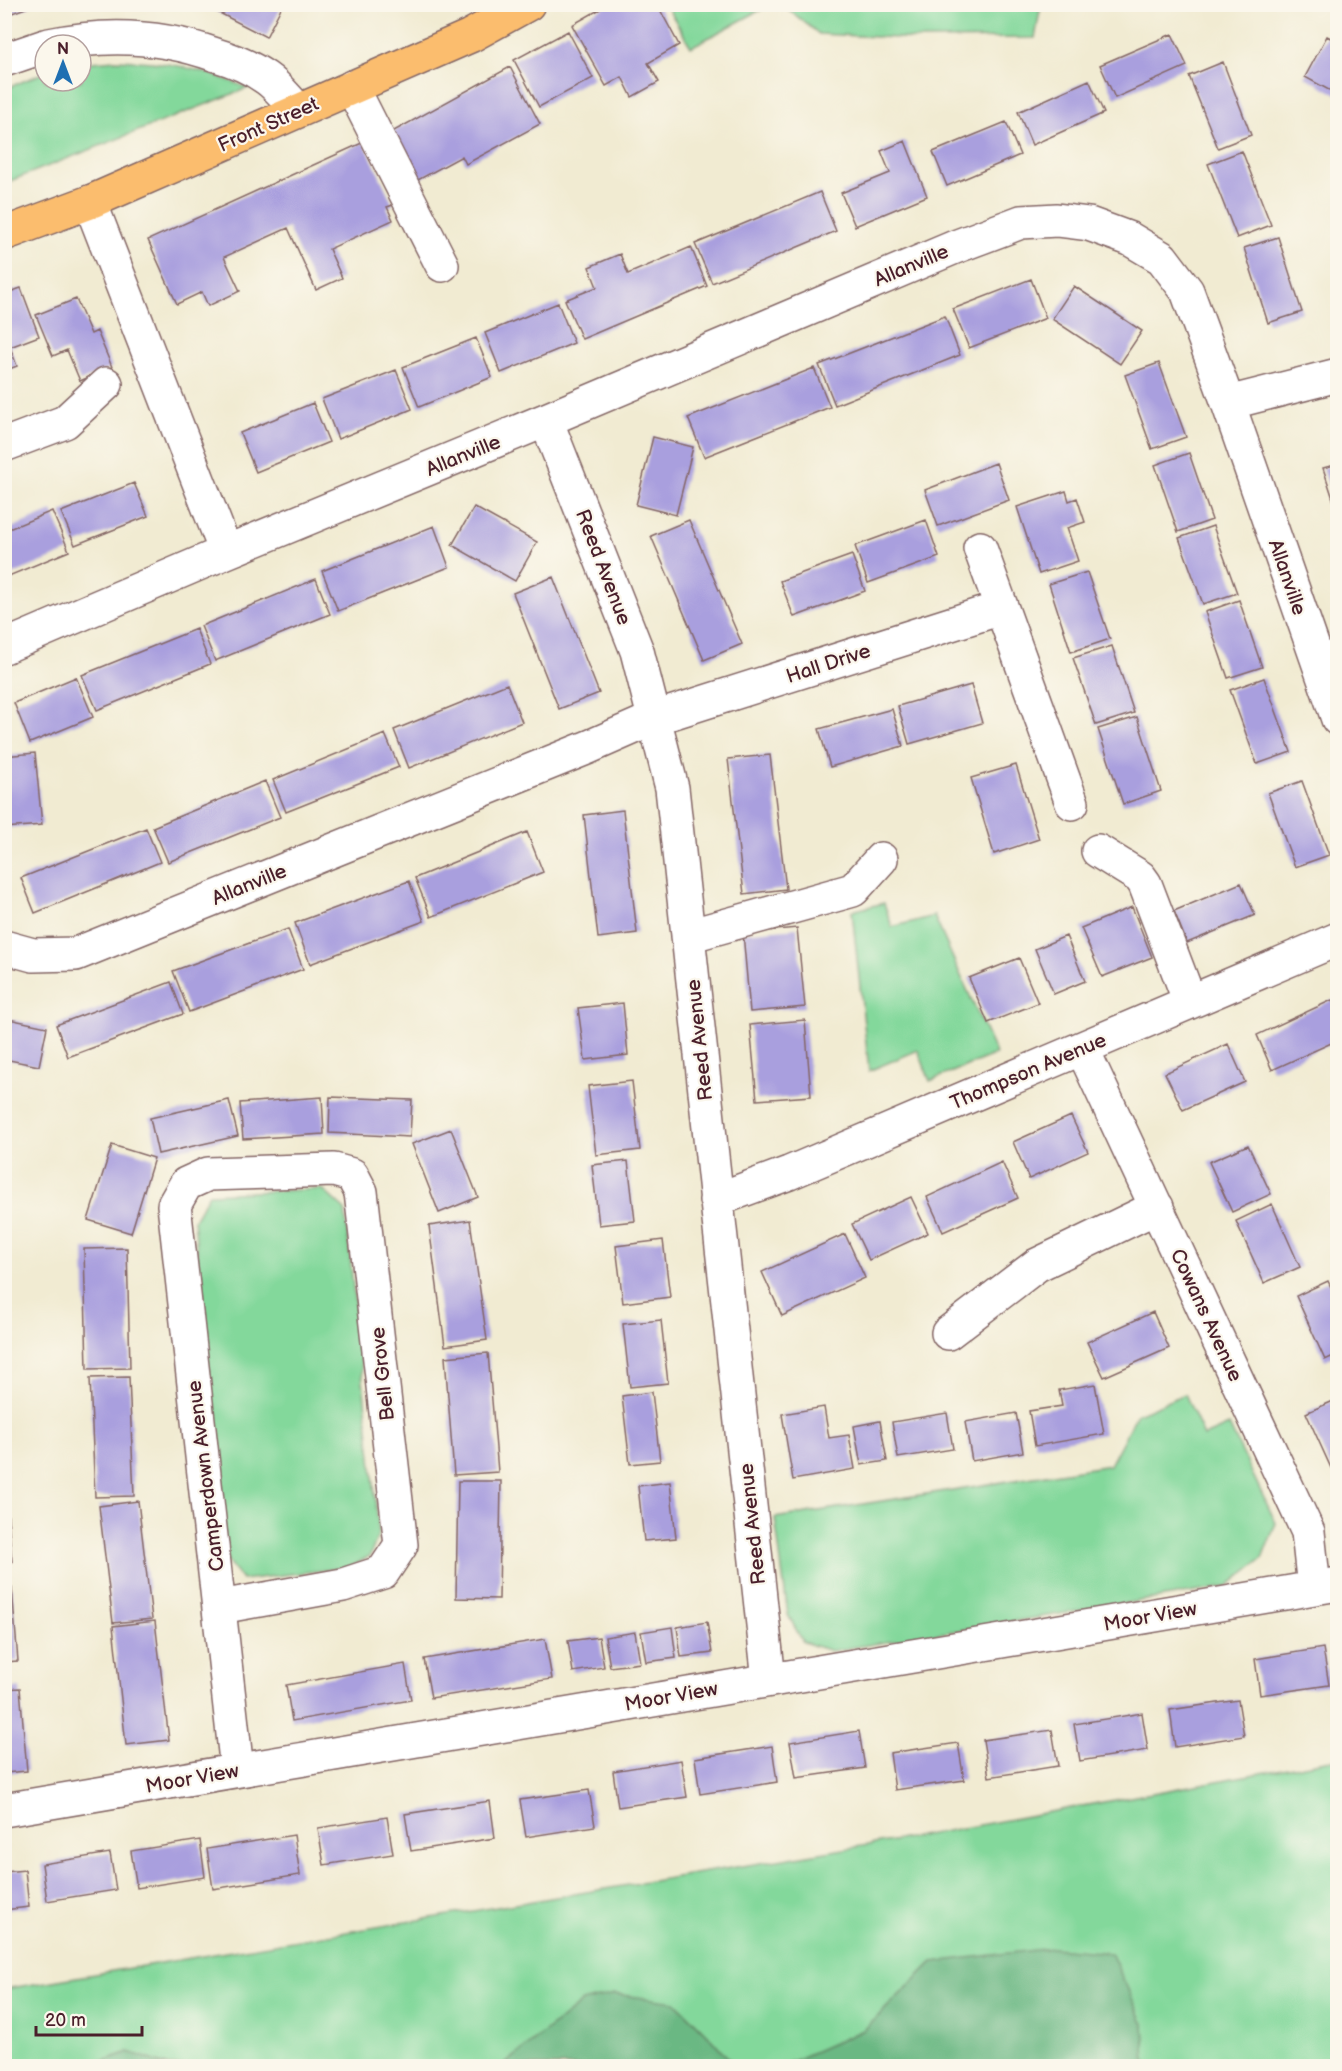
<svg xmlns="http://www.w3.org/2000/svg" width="1342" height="2071" font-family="'Balsamiq Sans',sans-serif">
<rect width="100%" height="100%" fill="#fbf7ec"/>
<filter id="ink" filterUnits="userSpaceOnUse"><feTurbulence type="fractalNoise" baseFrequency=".0167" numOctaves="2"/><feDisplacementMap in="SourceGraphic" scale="12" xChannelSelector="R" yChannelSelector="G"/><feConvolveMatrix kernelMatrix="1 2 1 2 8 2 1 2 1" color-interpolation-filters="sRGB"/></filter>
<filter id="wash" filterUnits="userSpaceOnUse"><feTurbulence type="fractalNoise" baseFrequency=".008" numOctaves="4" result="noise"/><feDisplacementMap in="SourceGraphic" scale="24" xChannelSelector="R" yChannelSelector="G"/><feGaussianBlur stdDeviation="1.35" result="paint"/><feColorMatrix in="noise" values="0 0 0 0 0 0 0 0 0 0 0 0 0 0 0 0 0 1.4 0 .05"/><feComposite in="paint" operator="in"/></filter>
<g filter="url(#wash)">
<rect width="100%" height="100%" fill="#f1ebd2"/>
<path fill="#83d89b" stroke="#667c63" stroke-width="1.5" d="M666,5h104l-79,42z
M783,5h258l-6,33 -117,1 -99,-5z
M115,60c54,1 84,8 133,28l-243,95v-94l40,-17v9h36v-18z
M884,903l8,24 42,-11 62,138 -66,27 -12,-31 -49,21 -17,-160z
M322,1189l23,21 34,323 -9,23 -20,11 -108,13 -16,-21 -32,-339 15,-26z
M1185,1394l19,42 25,-11 47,98 -14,36 -36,28 -395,64 -28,-9 -15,-27 -13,-97 335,-53 27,-51z
M1337,1759v297l-35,10h-156l-2,-42 -211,-62 -69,68 -76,35 -7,1h-46l-25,-29 -35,-35h-93l-79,64h-334l-40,-14 -39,14h-85v-77l893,-149z"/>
<path fill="#6ab883" stroke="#5a6c57" stroke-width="1.5" d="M1053,1948l58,5 33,71 2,42h-365l83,-36 69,-68z
M614,1994l61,8 35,35 25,29h-232l79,-64z
M129,2052l40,14h-79z"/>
<g id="blocks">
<path fill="#a99fde" d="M4,4h30v1l-30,11z
M202,4h81l-17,33z
M609,4h48l22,41 -31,18 11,19 -27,15 -10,-20 -16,9 -34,-61z
M568,31l25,47 -54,29 -25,-47z
M1172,34l15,32 -72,32 -15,-33z
M1327,36l11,6v53l-33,-18z
M1223,62l28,73 -33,13 -29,-72z
M510,67l30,57 -74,40 -4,-8 -44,24 -26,-48z
M1089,80l15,33 -72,32 -14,-33z
M1006,122l14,33 -73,31 -14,-34z
M905,141l22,55 -72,30 -14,-33 49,-20 -9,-22z
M364,142l29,63 -6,2 6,13 -64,29 13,29 -26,12 -28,-62 -64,29 16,34 -32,15 -6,-14 -25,12 -29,-64z
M1242,151l29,74 -34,13 -29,-74z
M820,192l16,39 -124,52 -17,-39z
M1278,237l24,75 -34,11 -24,-75z
M691,247l16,39 -125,53 -17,-39 32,-13 -8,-20 31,-13 8,20z
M1031,279l15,39 -77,30 -16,-39z
M1074,286l68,45 -22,33 -68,-45z
M21,288l18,48 -29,11 7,19 -13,5v-77z
M76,299l15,35 6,-3 15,36 -32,14 -13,-31 -14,6 -17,-41z
M558,303l16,40 -73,30 -16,-40z
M945,316l15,39 -125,50 -16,-40z
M476,338l16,39 -73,30 -16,-40z
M1159,363l27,74 -34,12 -27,-74z
M814,368l16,39 -126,50 -16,-39z
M396,370l16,39 -74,30 -16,-40z
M313,403l16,39 -73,30 -16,-39z
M653,437l40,10 -17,68 -40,-10z
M1189,453l23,67 -34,12 -23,-67z
M996,463l13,37 -71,26 -13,-36z
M1338,464v47h-1l-14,-43z
M134,483l14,33 -73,29 -14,-33z
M1066,491l3,10 8,-3 8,24 -18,6 11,33 -39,13 -22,-67z
M474,507l63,35 -22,39 -63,-36z
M52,511l17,40 -65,27v-47z
M689,520l53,124 -38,16 -53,-124z
M926,520l13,37 -71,26 -13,-37z
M434,526l15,41 -111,44 -16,-40z
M1213,526l24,67 -34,11 -24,-66z
M852,555l13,36 -71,26 -14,-36z
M1087,572l23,67 -39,13 -22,-68z
M553,577l46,116 -40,16 -46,-116z
M316,579l14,35 -115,47 -14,-35z
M1239,600l23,67 -34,11 -23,-66z
M196,629l14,35 -113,46 -15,-35z
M1112,646l22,67 -38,12 -23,-67z
M76,677l17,40 -63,26 -16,-40z
M1264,678l27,74 -34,12 -27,-74z
M507,684l15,38 -113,46 -15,-38z
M971,685l11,38 -73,21 -11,-38z
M892,709l11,37 -73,21 -11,-38z
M1137,717l24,74 -38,13 -25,-75z
M385,734l14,33 -113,45 -13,-32z
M35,753l7,72 -38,3v-72z
M770,755l16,134 -42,5 -16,-135z
M1016,765l23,74 -45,15 -23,-76z
M265,781l15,36 -112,45 -15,-35z
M1302,781l27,74 -34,12 -27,-74z
M623,810l14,123 -39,5 -14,-123z
M146,828l14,34 -125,51 -14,-35z
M527,832l16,40 -112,45 -16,-39z
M409,881l15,40 -114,43 -15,-41z
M1241,883l14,32 -68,28 -13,-32z
M1132,907l20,50 -50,20 -21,-49z
M797,928l8,79 -55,5 -7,-79z
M288,929l15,40 -114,43 -16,-41z
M1066,936l19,45 -31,13 -19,-45z
M1019,958l19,45 -50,20 -19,-45z
M171,982l12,32 -115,43 -12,-32z
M1332,1000l6,12v28l-66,30 -15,-35z
M623,1003l5,52 -43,5 -7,-52z
M4,1018l43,9 -8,39 -35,-7z
M805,1020l6,76 -54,4 -7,-75z
M1228,1044l17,38 -62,28 -18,-37z
M632,1081l8,69 -44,5 -8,-69z
M322,1097l2,37 -81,5 -3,-36z
M330,1097l82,3 -2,37 -81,-4z
M229,1100l9,36 -80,18 -8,-36z
M1071,1116l17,36 -59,27 -16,-37z
M451,1129l27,68 -39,16 -27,-69z
M112,1145l42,13 -23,75 -43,-13z
M1248,1145l23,49 -39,18 -23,-50z
M628,1161l7,60 -36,4 -7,-60z
M1002,1162l16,36 -75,34 -16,-35z
M911,1197l17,36 -59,27 -17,-36z
M1272,1204l28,63 -36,16 -28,-62z
M470,1220l17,120 -42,6 -16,-120z
M845,1234l20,44 -83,38 -20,-44z
M663,1240l7,57 -47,6 -7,-57z
M127,1248l3,120 -43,1 -3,-120z
M1328,1281l10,21v52l-13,6 -29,-64z
M1153,1312l16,36 -65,29 -17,-35z
M661,1320l7,63 -38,4 -7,-63z
M488,1353l10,119 -44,3 -9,-118z
M129,1377l5,119 -39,1 -5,-119z
M1095,1384l9,50 -69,12 -6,-35 33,-5 -3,-16z
M652,1392l8,69 -30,3 -8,-68z
M1338,1399v66l-7,3 -25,-55z
M824,1407l5,31 20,-3 6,34 -62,11 -11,-66z
M947,1413l6,36 -55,9 -6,-36z
M1016,1413l7,39 -51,9 -7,-39z
M880,1421l7,40 -26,4 -7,-39z
M458,1481h43l-2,118 -43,-1z
M670,1482l6,56 -32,3 -6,-55z
M4,1497h2l6,65 -8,1z
M138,1501l14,118 -39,4 -14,-117z
M12,1588l6,73 -14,1v-73z
M155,1621l14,119 -43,5 -13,-119z
M707,1622l5,31 -31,4 -4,-30z
M672,1627l4,31 -30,4 -5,-30z
M635,1632l5,31 -30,4 -5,-30z
M599,1637l5,30 -31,5 -5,-31z
M545,1639l7,40 -121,19 -7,-39z
M1323,1648l6,37 -69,10 -5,-36z
M405,1664l6,36 -119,21 -6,-36z
M20,1688l7,83 -23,2v-84z
M1238,1700l6,36 -69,11 -5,-37z
M1142,1713l6,37 -68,11 -6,-37z
M1052,1730l6,36 -69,11 -6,-37z
M859,1731l6,37 -69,10 -6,-36z
M958,1743l6,37 -69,10 -5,-37z
M772,1746l5,36 -77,12 -5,-36z
M681,1760l6,37 -69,10 -5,-36z
M589,1790l6,36 -69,11 -6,-37z
M490,1801l5,37 -84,13 -6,-37z
M387,1817l6,37 -69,11 -6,-37z
M294,1835l6,40 -87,14 -6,-40z
M200,1840l5,37 -68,11 -6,-37z
M110,1853l6,37 -69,11 -5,-37z
M25,1870l4,37 -25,3v-38z"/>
</g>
</g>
<g filter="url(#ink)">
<use href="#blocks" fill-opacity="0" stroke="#846665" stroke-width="1.5"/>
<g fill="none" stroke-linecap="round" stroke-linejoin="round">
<g stroke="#846665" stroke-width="36">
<path id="minor" d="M49,45c57,-12 112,-10 167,10 17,5 36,13 50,23 12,8 22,22 32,32
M4,60l41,-14
M352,87l90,178
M90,202l136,350
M1228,403l110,-28
M546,420l91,231 35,137 97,892
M4,445l61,-23 41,-38
M980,548l92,255
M4,647l222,-95 320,-132 409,-173 66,-25 36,-2 32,4 41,15 32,19 25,33 41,112 110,316
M1098,851l42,26 5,7 45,118
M688,936l165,-46 28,-31
M4,947l29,8 43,-1 513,-207 66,-29 346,-110
M1082,1048l226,484 6,56
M716,1200l73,-27 549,-234
M948,1333l89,-68 120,-58
M220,1607l123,-22 40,-13 18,-27 -40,-353 -9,-17 -18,-5 -126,4 -22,10 -12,21 63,565
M4,1810l1334,-226"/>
</g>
<g stroke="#846665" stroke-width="36">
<path id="major" d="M4,234l86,-32 380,-166 58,-32"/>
</g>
<use href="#minor" stroke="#fff" stroke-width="33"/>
<use href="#major" stroke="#fbbd6e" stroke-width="33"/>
</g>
</g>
<g text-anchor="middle" stroke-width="4.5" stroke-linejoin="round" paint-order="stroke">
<g font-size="20" fill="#4a1f2b" stroke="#fbf7ec">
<text transform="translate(268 124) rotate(-24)" y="7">Front Street</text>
<text transform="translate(911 265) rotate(-23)" y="7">Allanville</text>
<text transform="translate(463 455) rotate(-22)" y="7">Allanville</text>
<text transform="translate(604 567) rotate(69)" y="7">Reed Avenue</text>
<text transform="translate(1288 577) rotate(71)" y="7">Allanville</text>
<text transform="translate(828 663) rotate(-18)" y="7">Hall Drive</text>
<text transform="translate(249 884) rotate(-22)" y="7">Allanville</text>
<text transform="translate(699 1040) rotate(-96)" y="7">Reed Avenue</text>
<text transform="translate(1028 1071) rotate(-23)" y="7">Thompson Avenue</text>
<text transform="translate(1207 1315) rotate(65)" y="7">Cowans Avenue</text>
<text transform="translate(382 1374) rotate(-96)" y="7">Bell Grove</text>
<text transform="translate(205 1476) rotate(-97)" y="7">Camperdown Avenue</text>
<text transform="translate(752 1524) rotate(-96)" y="7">Reed Avenue</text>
<text transform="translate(1150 1616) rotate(-10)" y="7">Moor View</text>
<text transform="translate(671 1696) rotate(-10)" y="7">Moor View</text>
<text transform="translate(192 1778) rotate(-10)" y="7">Moor View</text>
</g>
</g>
<rect width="1342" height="2071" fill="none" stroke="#fbf7ec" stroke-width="24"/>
<g transform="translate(63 63)"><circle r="28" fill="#fbf7ec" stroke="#b4a19f" stroke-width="1.5"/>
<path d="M0-4.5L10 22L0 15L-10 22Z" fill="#1f6fb2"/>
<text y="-9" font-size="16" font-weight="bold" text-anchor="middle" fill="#4a1f2b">N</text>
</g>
<path d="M36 2026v9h106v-9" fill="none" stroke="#4a1f2b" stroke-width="3"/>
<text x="45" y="2026" font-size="18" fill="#4a1f2b" stroke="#fbf7ec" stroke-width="4.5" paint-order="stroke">20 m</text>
</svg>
